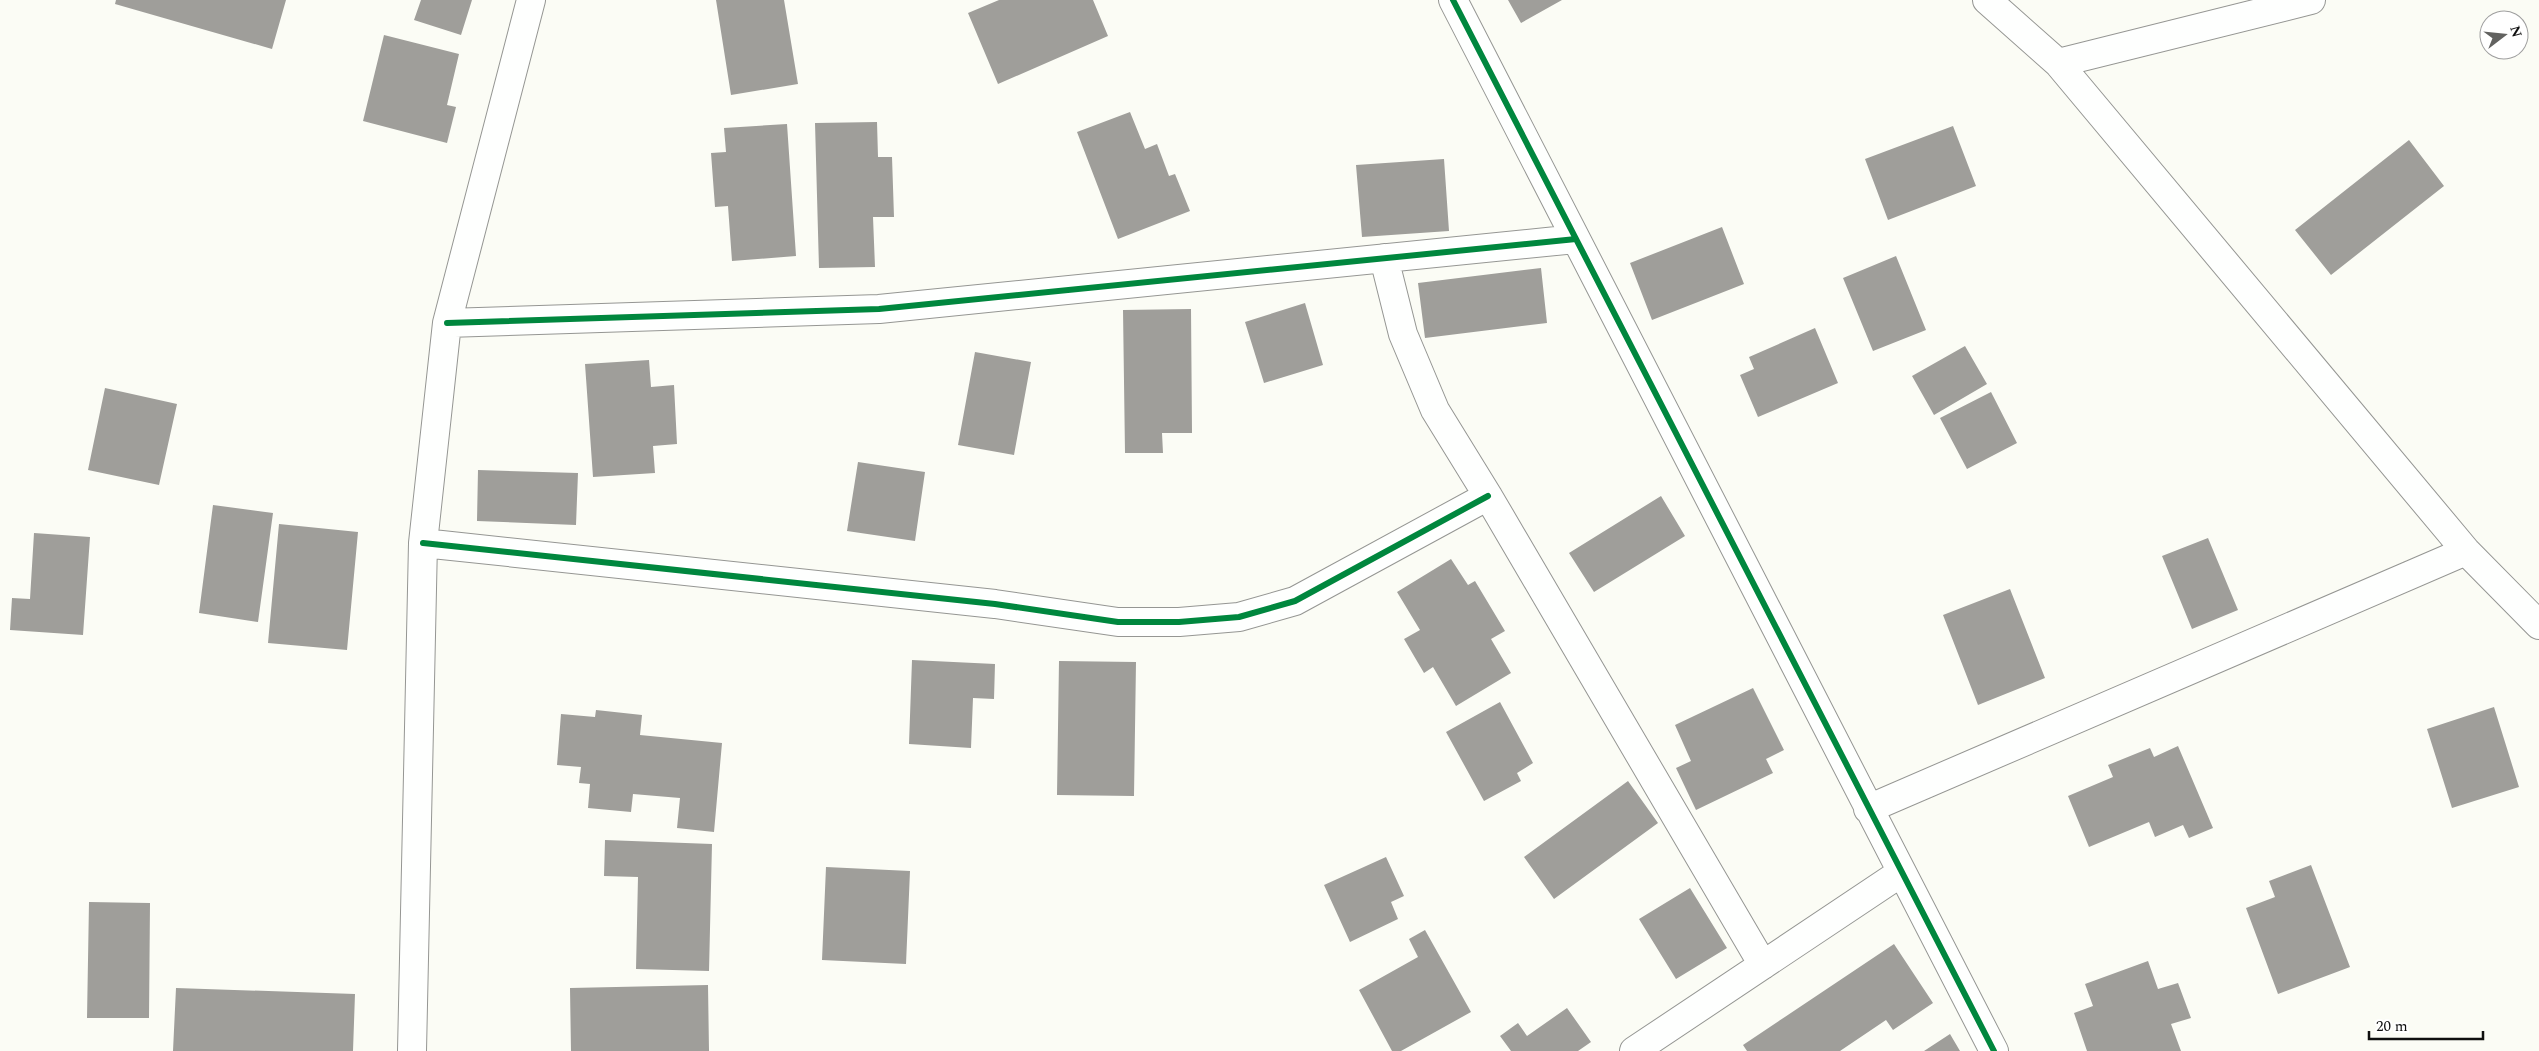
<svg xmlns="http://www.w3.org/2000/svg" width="2539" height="1051" font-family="Spectral,serif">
<rect width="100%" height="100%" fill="#fbfcf5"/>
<path fill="#9f9e9a" d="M116,0h170l-14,49 -157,-45z
M421,0h51l-11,35 -47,-15z
M716,0h68l14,84 -67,11z
M999,0h94l15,36 -110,48 -30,-71z
M1508,0h54l-41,23z
M384,35l75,19 -12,51 9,2 -9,36 -84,-22z
M1130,112l15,37 12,-5 12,32 6,-2 15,37 -72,28 -41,-107z
M877,122l1,35h14l2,60h-21l2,50 -56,1 -4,-145z
M787,124l9,132 -64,5 -4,-55 -13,1 -4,-54 15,-1 -2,-24z
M1953,126l23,60 -88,34 -23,-61z
M2409,140l35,46 -113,89 -36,-45z
M1444,159l5,72 -87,6 -6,-72z
M1722,227l22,57 -92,36 -22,-57z
M1896,256l30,74 -53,21 -30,-73z
M1541,268l6,55 -122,15 -7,-55z
M1305,303l18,62 -59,18 -19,-61z
M1191,309l1,124h-30l1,20h-38l-2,-143z
M1815,328l23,55 -80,34 -18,-42 14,-6 -5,-12z
M1965,346l22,38 -53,31 -22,-39z
M975,352l56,10 -17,93 -56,-10z
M649,360l2,27 23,-2 3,59 -24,2 2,27 -62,4 -8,-113z
M105,388l72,16 -18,81 -71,-15z
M1991,392l26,51 -50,26 -27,-51z
M858,462l67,10 -10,69 -68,-10z
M478,470l100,3 -2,52 -99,-4z
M1661,496l24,40 -91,56 -25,-39z
M213,505l60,8 -15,109 -59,-9z
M279,524l79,8 -11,118 -79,-7z
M34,533l56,4 -7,98 -73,-5 2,-32 18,1z
M2208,538l30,72 -46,19 -30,-73z
M1451,559l17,26 7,-4 30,50 -14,8 20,34 -55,33 -23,-39 -9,6 -20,-34 16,-9 -23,-38z
M2010,589l35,89 -67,27 -35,-90z
M912,660l83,4 -1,35 -21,-1 -2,50 -62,-4z
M1059,661l77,1 -2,134 -77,-1z
M1753,688l31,62 -18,9 7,14 -77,37 -20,-42 15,-7 -16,-36z
M1500,702l33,61 -16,10 4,8 -37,20 -38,-69z
M2494,707l25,80 -67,21 -25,-79z
M596,710l46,5 -2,20 82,8 -8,89 -37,-4 3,-30 -47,-4 -2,18 -43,-4 2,-24 -11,-1 2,-16 -24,-2 4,-51 34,3z
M2178,746l35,82 -24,10 -6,-13 -28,12 -6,-15 -60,25 -21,-51 45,-19 -5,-12 42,-17 4,9z
M1628,781l30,42 -104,76 -30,-42z
M605,840l107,4 -3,127 -73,-2 2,-92 -34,-1z
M1386,857l18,39 -13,6 7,17 -48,23 -26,-57z
M2311,865l39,102 -72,27 -32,-86 29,-11 -6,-16z
M826,867l84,4 -4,93 -84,-4z
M1690,888l37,60 -51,31 -37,-60z
M89,902l61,1 -1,115h-62z
M1425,930l46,82 -70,39h-9l-33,-61 59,-33 -9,-18z
M1894,944l39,59 -40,27 -7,-10 -46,31h-93l-4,-6z
M2148,961l10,28 20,-6 13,35 -20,6 10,27h-94l-13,-38 19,-7 -8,-22z
M708,985l1,66h-138l-1,-63z
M176,988l179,6 -2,57h-180z
M1567,1008l24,34 -13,9h-67l-11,-15 18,-13 9,13z
M1950,1034l10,17h-36z"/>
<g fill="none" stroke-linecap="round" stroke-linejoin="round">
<g stroke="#959693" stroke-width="30">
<path id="minor" d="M1453,0l541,1051
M1987,0l71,63 408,488 73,74
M2058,63l253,-63
M1384,258l19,76 32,76 53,86 275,469
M447,323l432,-14 697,-70
M423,543l572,61 123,18h61l60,-5 56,-16 193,-105
M1868,809l598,-258
M412,1051l11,-508 24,-220 84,-323
M1634,1051l268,-179"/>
</g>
<use href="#minor" stroke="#fefffe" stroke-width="28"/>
<g stroke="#fff" stroke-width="9">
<path id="cycleway" d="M1453,0l541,1051
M447,323l432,-14 697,-70
M423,543l572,61 123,18h61l60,-5 56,-16 193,-105"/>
</g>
<use href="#cycleway" stroke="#00873e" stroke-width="6"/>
</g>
<g transform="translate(2504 35) rotate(74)"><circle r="24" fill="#ffffff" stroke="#9f9f9f"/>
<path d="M0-4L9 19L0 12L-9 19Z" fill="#626260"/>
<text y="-8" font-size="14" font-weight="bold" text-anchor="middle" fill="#0f0f0f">N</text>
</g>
<path d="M2369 1031v8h114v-8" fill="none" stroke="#0f0f0f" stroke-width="2.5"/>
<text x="2376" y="1031" font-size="15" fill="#0f0f0f" stroke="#ffffff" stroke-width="4" paint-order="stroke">20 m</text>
</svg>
